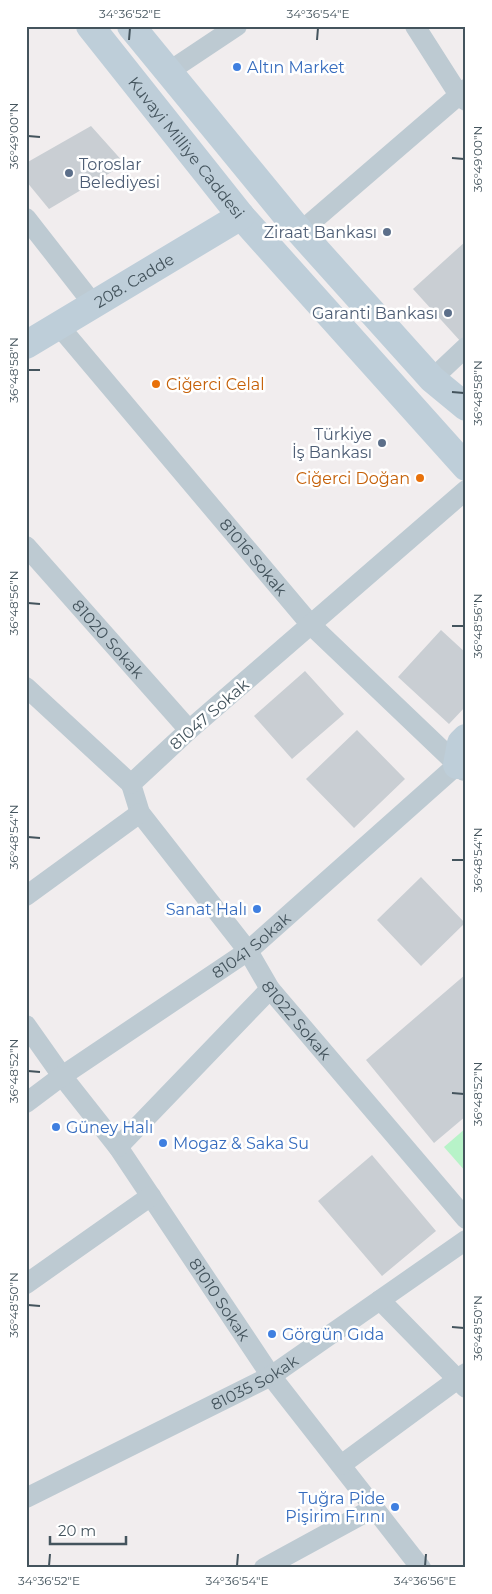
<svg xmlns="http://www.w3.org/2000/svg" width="492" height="1594" font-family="Montserrat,sans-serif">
<rect width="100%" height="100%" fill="#f1edee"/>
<path fill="#b7f3c8" d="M466,1128v44l-22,-25z"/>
<path fill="#c9ced3" d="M91,126l34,38 -76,45 -23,-28v-18z
M466,241v99l-4,3 -49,-54z
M441,630l25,23v53l-17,18 -51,-47z
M305,671l39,43 -52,45 -38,-43z
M357,730l48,49 -51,49 -48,-49z
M421,877l44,46 -44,43 -44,-46z
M466,974v142l-32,27 -68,-83z
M372,1155l64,76 -54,45 -64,-75z"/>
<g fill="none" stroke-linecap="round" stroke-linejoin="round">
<g stroke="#bdcad2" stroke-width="20">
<path d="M415,26l44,69 7,6"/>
<path d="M168,72l69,-46"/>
<path d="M26,218l68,87"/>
<path d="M300,232l166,-143"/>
<path id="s1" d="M59,326l252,299 153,146"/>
<path d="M432,379l34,-32"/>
<path id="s2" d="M466,490l-277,240 -58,54 9,29 108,138 22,38 196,230"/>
<path id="s3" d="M26,546l163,184"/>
<path d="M26,687l105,97"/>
<path d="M26,896l114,-83"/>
<path id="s4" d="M26,1025l36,51 56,71 153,229 150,192"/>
<path id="s5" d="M26,1103l36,-27 186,-125 209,-186"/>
<path d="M118,1147l152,-158"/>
<path d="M26,1284l125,-88"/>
<path d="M380,1300l86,88"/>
<path d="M341,1465l125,-92"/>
<path id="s6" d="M26,1498l245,-122 195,-136"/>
<path d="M264,1568l110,-60"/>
</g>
<g stroke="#beced9" stroke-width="28">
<path id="s7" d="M90,26l151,190 225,251"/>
<path d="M131,26l169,206 132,147 34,28"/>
<path id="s8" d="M26,345l215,-129"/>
<path d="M466,738l-5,5 -4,22 9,-2"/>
</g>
</g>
<path fill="none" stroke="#44545d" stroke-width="2" d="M129,40l1,-12M317,40l1,-12M28,136l12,1M452,158l12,1M28,370h12M452,392l12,1M28,603l12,1M452,626h12M28,837l12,1M452,860h12M28,1071l12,1M452,1093l12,1M28,1305l12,1M452,1327l12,1M49,1566l1,-12M237,1566l1,-12M425,1566l1,-12"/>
<g fill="#3f7fe0" stroke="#fff" stroke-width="2">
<circle cx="237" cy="67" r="5"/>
<circle cx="257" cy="909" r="5"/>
<circle cx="56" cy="1127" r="5"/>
<circle cx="163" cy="1143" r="5"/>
<circle cx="272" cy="1334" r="5"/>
<circle cx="395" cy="1507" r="5"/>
</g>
<g fill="#5c6f8a" stroke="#fff" stroke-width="2">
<circle cx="69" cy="173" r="5"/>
<circle cx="387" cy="232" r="5"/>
<circle cx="448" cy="313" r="5"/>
<circle cx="382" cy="443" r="5"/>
</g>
<g fill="#e8710a" stroke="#fff" stroke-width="2">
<circle cx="156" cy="384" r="5"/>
<circle cx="420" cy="478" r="5"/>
</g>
<g text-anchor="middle" stroke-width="5" stroke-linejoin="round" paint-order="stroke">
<g font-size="16" fill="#366cbe" stroke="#fff" text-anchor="start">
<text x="247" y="73">Altın Market</text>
<text x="247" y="915" text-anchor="end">Sanat Halı</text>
<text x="66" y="1133">Güney Halı</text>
<text x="173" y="1149">Mogaz &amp; Saka Su</text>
<text x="282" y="1340">Görgün Gıda</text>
<text x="385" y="1504" text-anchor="end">Tuğra Pide<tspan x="385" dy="18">Pişirim Fırını</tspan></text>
</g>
<g font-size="16" fill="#44545d" stroke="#fff">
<text dy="6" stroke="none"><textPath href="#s7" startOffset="155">Kuvayi Milliye Caddesi</textPath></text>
<text dy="6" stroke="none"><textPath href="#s8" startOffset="126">208. Cadde</textPath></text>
<text dy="6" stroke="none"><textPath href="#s1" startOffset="302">81016 Sokak</textPath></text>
<text dy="6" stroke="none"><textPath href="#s3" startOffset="124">81020 Sokak</textPath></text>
<text transform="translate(209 714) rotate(-41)" y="6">81047 Sokak</text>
<text dy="6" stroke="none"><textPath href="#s5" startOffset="275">81041 Sokak</textPath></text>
<text dy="6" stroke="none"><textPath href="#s2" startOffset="736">81022 Sokak</textPath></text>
<text dy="6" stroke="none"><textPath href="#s4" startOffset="336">81010 Sokak</textPath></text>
<text dy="6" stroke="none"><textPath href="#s6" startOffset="256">81035 Sokak</textPath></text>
</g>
<g font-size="16" fill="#4e5e75" stroke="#fff" text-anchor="end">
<text x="79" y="170" text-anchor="start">Toroslar<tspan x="79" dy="18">Belediyesi</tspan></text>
<text x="377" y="238">Ziraat Bankası</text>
<text x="438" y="319">Garanti Bankası</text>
<text x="372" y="440">Türkiye<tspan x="372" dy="18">İş Bankası</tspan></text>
</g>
<g font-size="16" fill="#c56008" stroke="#fff" text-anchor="start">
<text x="166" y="390">Ciğerci Celal</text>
<text x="410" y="484" text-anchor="end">Ciğerci Doğan</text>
</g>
</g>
<rect width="492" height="1594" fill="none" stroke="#ffffff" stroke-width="55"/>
<path d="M50 1536v8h76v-8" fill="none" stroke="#44545d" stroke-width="2.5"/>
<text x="58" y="1536" font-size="15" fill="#44545d" stroke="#ffffff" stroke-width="4" paint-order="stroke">20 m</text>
<rect x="28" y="28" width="436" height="1538" fill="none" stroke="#44545d" stroke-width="2"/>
<g font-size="12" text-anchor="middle" fill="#44545d">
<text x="130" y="18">34°36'52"E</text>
<text x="318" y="18">34°36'54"E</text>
<text transform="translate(14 136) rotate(-90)" y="4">36°49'00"N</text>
<text transform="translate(478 159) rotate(-90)" y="4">36°49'00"N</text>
<text transform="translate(14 370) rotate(-90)" y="4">36°48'58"N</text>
<text transform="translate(478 393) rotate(-90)" y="4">36°48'58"N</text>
<text transform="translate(14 603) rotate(-90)" y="4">36°48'56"N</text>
<text transform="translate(478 626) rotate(-90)" y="4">36°48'56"N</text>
<text transform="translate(14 837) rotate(-90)" y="4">36°48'54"N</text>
<text transform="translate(478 860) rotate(-90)" y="4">36°48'54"N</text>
<text transform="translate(14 1071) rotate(-90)" y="4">36°48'52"N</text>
<text transform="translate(478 1094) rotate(-90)" y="4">36°48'52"N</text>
<text transform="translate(14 1305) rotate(-90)" y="4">36°48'50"N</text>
<text transform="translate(478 1328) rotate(-90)" y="4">36°48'50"N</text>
<text x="49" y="1585">34°36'52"E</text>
<text x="237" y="1585">34°36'54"E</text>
<text x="425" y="1585">34°36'56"E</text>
</g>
</svg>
